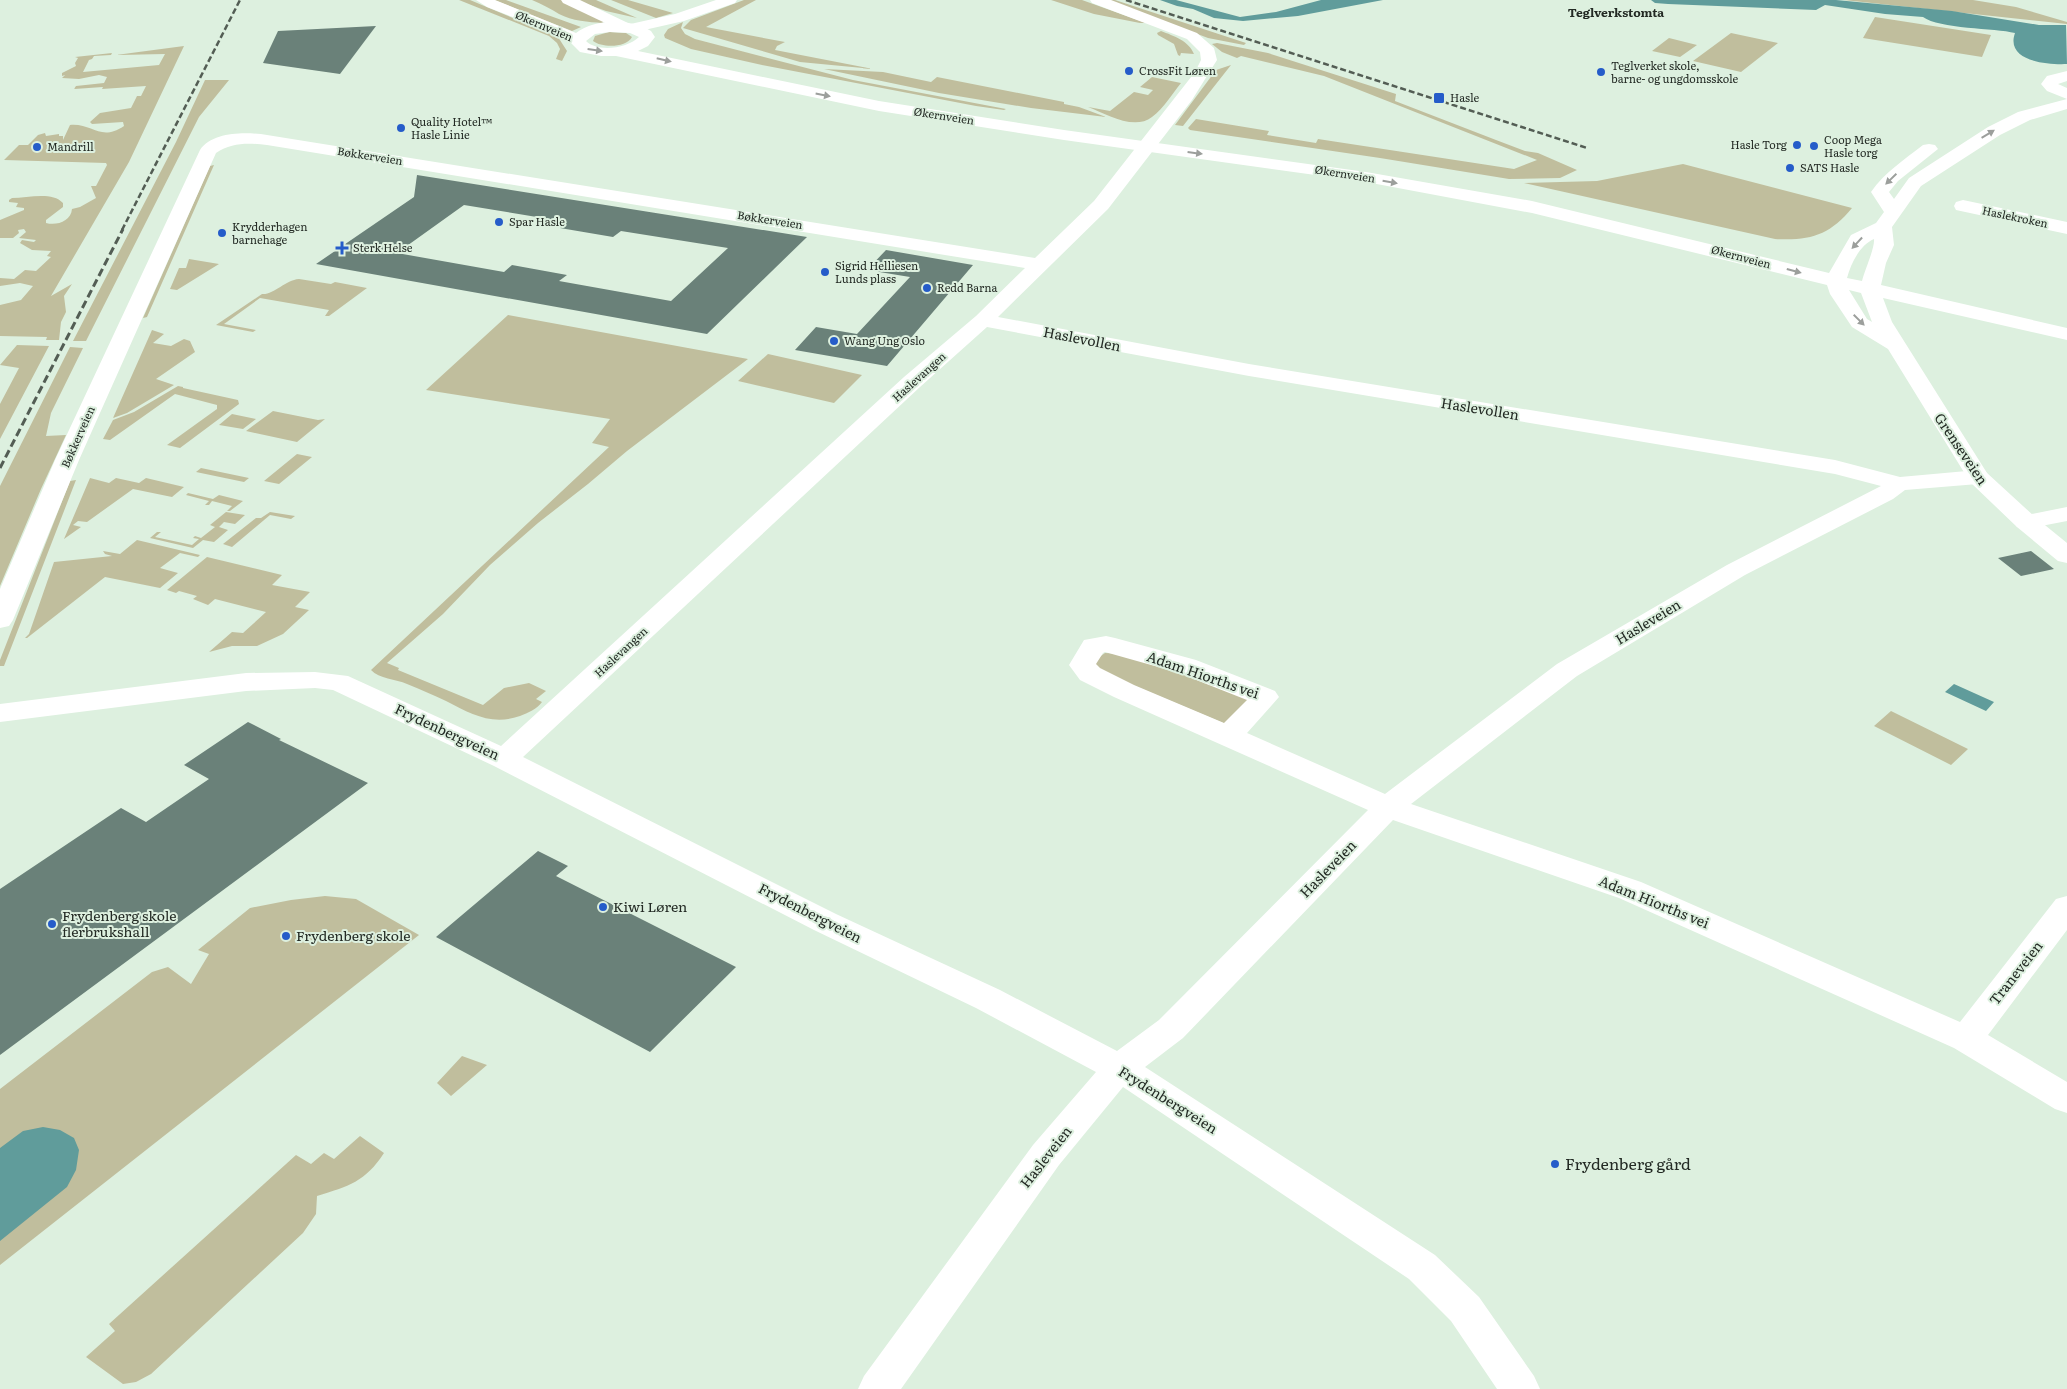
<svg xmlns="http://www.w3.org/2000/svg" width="2067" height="1389" font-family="Literata,serif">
<rect width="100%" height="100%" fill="#ddf0df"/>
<path fill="#c0be9d" d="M459,0h11l88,37 9,14 -5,10 -6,-2 4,-10 -3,-6 -8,-7z
M494,0h12l75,27 -9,4z
M532,0h30l43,21 -3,2c-13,-1 -30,-2 -43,-9 -8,-5 -17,-10 -27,-14z
M576,0h20l41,18 -31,-7z
M611,0h17l45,13 -17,5z
M744,0h12l-50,27 79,15 -8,4 -2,4 98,19 -73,-7 -117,-34 8,-8z
M1051,0h31l64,23h-6l-46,-9z
M1108,0h7l131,43 -2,2 -36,-7z
M1844,0h129l43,7 51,15v2z
M1875,17l116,18 -9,22 -119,-19z
M683,22l-2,6 4,6 10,5 158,41 153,29 -2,1 -28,-4 -214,-41 -71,-16 -26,-11 -1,-3 4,-6z
M1161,31c13,5 28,10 33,23l-13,-1 -1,3 -2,-1 -4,-11 -16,-9 -1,-2z
M609,32l17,1 6,4c-6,11 -30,11 -39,4l2,-5z
M1731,33l47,10 -37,29 -48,-11z
M1669,38l28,7 -17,12 -28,-6z
M1217,43l51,10 128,41 -1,7 101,39 29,11 13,2 39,17 -17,8 -51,1 -129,-21 -190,-28 -2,-2 8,-9 73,12 -2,4 49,8 2,-4 196,30 23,-9 -213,-84 -83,-20 -4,2 -15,-6 -10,-8z
M184,46l-55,116 -78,134 21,-12 -8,12 2,16 -5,10 -2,18h-13l1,-3 -47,-1v-31l21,-5 12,-14 -13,-3 -20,3v-8l14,1 11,-9 11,1 15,-14 -4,-1 4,-5 -19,-1 -12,-7 2,-3 12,2 2,-2 -17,-2 7,-6 -2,-3 -6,1 1,3 -6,5h-13v-18l24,-10v-2l-8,-1 2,-4 -9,-1v-2l3,-2c16,0 40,-7 51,5v4l-17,13v3c11,3 25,-2 26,-14l8,-2 16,-9 -5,-12h5l11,-21 -1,-2 -102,-3 15,-15h9l10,-10 7,-2 1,3 13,-2v2h4v4l7,-15c23,-2 30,17 54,1l-1,-4 -31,2 -2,-2 10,-9 31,-5 6,-12h4l5,-10 -44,3 1,-2 -29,2 2,-3 28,-3 3,-6 -8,-2 -20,4 -17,-1 3,-3 -3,1v-3l14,-7 -1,-3 3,-5 -3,-1 37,-4 -1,2 -17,1 -2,3 -3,1 -6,12 76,-7 6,-11 -49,1z
M1231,65l-48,61 -8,-1 41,-55z
M824,69l59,3 48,10 6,-5 127,25v2l15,3 27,10 -75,-9 -92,-15z
M1152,77l29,6c-9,11 -17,25 -29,34 -18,14 -46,-3 -64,-10l22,4 24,-19 14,3 5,-5 -13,-3z
M205,80h24l-30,37 -113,224h-13l103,-199z
M1683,164l169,44c-22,27 -42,33 -77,31l-251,-56 73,-2z
M214,165l-67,152 -4,1 67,-152z
M189,259l30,5 -42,26 -7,-1 9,-21h7z
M299,279l32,5 4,-2 32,6 -38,28h-4l4,-6 -69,-12 -36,26 32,6 -3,2 -37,-7 46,-31c12,1 23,-14 37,-15z
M508,315l240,44 -121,92 -39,33 -50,39 -48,42 -47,49 -56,49 12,5 -1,2 85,35 21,-17 25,-5 17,8 -10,8 6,3c-5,7 -14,11 -22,14 -28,10 -49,-2 -74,-15 -13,-6 -26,-12 -39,-17 -11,-5 -28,-5 -36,-14l238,-223 -17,-4 18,-24 -184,-29z
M152,330l12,4 -11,9 18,3 13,-7 6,2 5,11 -39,27 18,6 -47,28 -14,5z
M17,345l32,1 -49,93v-35l19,-36 -19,-3z
M70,347l13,1 -32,65 -5,23 20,-1 -25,54 -41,97v-100z
M768,354l94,21 -28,28 -96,-22z
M178,386l5,1v1l55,12 1,4 -59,44 -13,-3 50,-36v-4l-42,-11 -65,46 -7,-1 10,-19 21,-8z
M273,411l45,9 7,-1 -28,23 -51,-11z
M232,414l24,5 -13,10 -24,-4z
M297,454l15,3 -33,27 -15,-3z
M201,468l48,10 -5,4 -48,-10z
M90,478l19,5 7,-5 23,5 7,-5 38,9 -12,10 -39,-8 -46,33 -9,-1 -5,4 8,2 -17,12z
M76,480l-72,186h-4v-6l70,-179z
M188,493l25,6 6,-4 24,6 -13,10h-3l5,-5 -20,-5 -3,4h-4l4,-4 -23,-6z
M226,512l19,3 -10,9 -11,-2 -5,5 9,3 -14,12 -11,-2 -10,8 -43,-10 7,-6h4l-6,5 37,8 7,-6 -6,-1 2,-2 6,2 14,-11 -5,-2z
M270,512l25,4 -4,3 -21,-4 -38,32 -9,-3 33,-26h5z
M137,540l63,15 -2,2 -18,-4 -20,15 18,5 -18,15 -55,-11 -78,61h-2l4,-4 25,-72 58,-6 -7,-2 -2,-3 17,3z
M207,557l75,18 -10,10 38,7 -15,15 14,3 -26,24 -26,12h-25l-23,6 23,-20 11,1 23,-21 -51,-13 -7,6 -15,-6 4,-3 -18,-5 -3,2 -9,-3z
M1105,653l22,1 127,42 -26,29 -127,-53 -6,-7v-5z
M1891,711l77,38 -17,16 -77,-39z
M325,896l31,3 63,36 -419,330v-176l152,-117 16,-5 23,17 18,-30 -11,-4 52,-42 41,-8z
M462,1056l25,9 -36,31 -14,-13z
M360,1136l24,17c-19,29 -35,33 -67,43l-1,18 -13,19 -152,141 -15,8 -13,2 -37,-27 29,-26 -6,-7 187,-169 15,9 13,-11 10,6z"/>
<path fill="#609c9b" d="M1160,0h16l64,17 36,-5 45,-12h62l-85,16 -55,5 -29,-3 -21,-9 -16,-3z
M1651,0h185l116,11 87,14h27l1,39c-20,1 -62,-3 -52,-31 -20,-5 -76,-4 -92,-16l-38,-3 -60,-9 -9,5 -148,-6 -13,-1z
M1954,684l40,18 -8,9 -41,-19z
M43,1127l17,3 14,8 5,12 -3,20 -9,17 -67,54v-93l23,-17z"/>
<path fill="#6a8179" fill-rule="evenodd" d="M376,26l-36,48 -77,-11 15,-32z
M417,175l390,62 -100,97 -391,-70 98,-67zM464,205l103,17 -7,6 53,9 8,-6 107,17 -57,53 -112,-20 8,-6 -55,-10 -8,7 -107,-19z
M886,250l87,15 -86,101 -92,-16 21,-23 41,7 53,-57 -43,-7z
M2031,551l23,18 -33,7 -23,-18z
M248,722l33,17 -2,1 89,43 -368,272v-166l121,-81 25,14 63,-43 -25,-14z
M538,851l30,15 -12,10 180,91 -86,85 -214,-115z"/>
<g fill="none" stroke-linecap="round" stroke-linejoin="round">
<path fill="#fff" fill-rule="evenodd" d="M1090,0h21l86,33 17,15 3,12 -25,40 -84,109 -110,108 251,47 586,96 65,17 78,-7 8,2 4,5 -4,5 -8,2 -73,6 -12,9 -148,76 -168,101 -166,128 230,78 319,140 96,-123 11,-3v34l-79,105 79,47v31l-12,-4 -101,-61 -335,-150 -226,-78 -210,218 -38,29 290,188 44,42 55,79 6,13h-43l-46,-68 -42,-42 -286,-192 -64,78 -158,224h-43l6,-13 169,-231 63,-73 -120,-64 -162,-78 -320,-164 -161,-76 -18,-2 -69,3 -246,31v-18l246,-31 69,-1 33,4 153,70 403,-369 72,-61 49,-48 -758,-123c-18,-2 -35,-3 -51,8l-137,307 -66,160 -4,6 -9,2v-39l55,-129 145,-310c13,-19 47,-18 67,-15l768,123 59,-57 101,-129 6,-12 -1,-8 -13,-13 -95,-36zM987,327l262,49 586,98 46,12 -154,79 -170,99 -172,130 -138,-61 32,-36 -4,-6 -79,-31 -81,-22 -9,-2 -22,4 -15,25 11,15 34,17 254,113 -209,210 -42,31 -117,-61 -164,-76 -313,-157 397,-370zM1105,652l71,20 71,28 -23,23 -90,-38 -34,-17 -4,-4 7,-11z
M1963,200l104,22v12l-111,-24 -2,-4 2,-4z
M2067,507v14l-41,8 -9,-2 -3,-5 3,-5z"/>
<path fill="#fff" fill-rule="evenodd" d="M716,0h21l-2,3 -51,18 -53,12 -5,-2 -3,-3 3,-3 49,-11z"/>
<path fill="#fff" fill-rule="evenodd" d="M476,0h19l81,33c20,-15 54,-14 75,-2l4,6 -7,9 -10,5 241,50 185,29 302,42 166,29 297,72 22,-38 25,-12 8,-11 -13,-20c14,-20 33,-32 52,-47l6,-1 6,1 3,4 -40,32 -9,11 5,7 15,-21 79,-51 30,-15 49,-13v10l-37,11 -30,15 -79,51 -29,41 2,18 -8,18 -5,22 186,43v12l-184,-42 9,24 95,151 48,44 32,26v20l-9,-2 -41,-34 -47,-45 -82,-133 -36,-22 -22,-33 -3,-9 -295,-72 -166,-31 -302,-42 -185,-29 -263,-55h-15l-21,-4 -10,-10 -17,-9 -66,-26zM610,32l20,1 9,4c-11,11 -41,16 -53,4l9,-7zM1874,239c1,9 -9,30 -12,42l-15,-3c4,-15 13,-33 27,-39zM1849,290l12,3 11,29 -5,-3z
M2067,71v10l-9,3 9,4v11l-20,-8 -6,-7 6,-8z"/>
<path fill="#fff" fill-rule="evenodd" d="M561,0h19l50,24 3,3 -3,3h-10l-57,-27z"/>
<path stroke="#535d54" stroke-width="2.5" stroke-dasharray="6 3" stroke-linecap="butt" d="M1126,0l461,148
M122,230l118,-230"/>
<path stroke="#535d54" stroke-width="3" stroke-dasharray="8 4" stroke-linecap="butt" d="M0,468l123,-239"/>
</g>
<defs><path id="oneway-solid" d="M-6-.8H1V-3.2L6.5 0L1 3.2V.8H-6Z" transform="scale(1.25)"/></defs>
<g fill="#9c9f9c">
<use href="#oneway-solid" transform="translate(595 50) rotate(8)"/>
<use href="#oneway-solid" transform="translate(664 60) rotate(13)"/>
<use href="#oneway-solid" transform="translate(823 95) rotate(11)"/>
<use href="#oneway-solid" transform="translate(1988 134) rotate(-31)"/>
<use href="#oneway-solid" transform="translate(1195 153) rotate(7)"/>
<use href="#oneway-solid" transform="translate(1891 179) rotate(136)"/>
<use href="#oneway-solid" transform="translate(1390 182) rotate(10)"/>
<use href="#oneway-solid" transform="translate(1857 243) rotate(133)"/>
<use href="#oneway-solid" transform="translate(1794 271) rotate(15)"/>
<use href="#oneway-solid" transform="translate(1859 320) rotate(45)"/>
</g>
<g fill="#255cc9" stroke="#ddf0df" stroke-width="2">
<circle cx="1129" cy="71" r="5"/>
<circle cx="1601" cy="72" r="5"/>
<rect x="1433" y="92" width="12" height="12" rx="2.5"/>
<circle cx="401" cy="128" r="5"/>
<circle cx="1797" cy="145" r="5"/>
<circle cx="1814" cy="146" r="5"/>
<circle cx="37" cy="147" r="5"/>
<circle cx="1790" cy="168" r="5"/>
<circle cx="499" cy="222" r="5"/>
<circle cx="222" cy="233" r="5"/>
<path d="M339.5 240.5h5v5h5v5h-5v5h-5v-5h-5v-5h5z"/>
<circle cx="825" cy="272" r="5"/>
<circle cx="927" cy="288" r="5"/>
<circle cx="834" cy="341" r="5"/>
<circle cx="603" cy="907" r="5"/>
<circle cx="52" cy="924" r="5"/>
<circle cx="286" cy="936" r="5"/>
<circle cx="1555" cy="1164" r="5"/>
</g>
<g text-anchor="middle" stroke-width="4" stroke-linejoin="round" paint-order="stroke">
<g font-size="11" fill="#232a24" stroke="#ddf0df">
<text transform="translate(544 26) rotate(23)" y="4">Økernveien</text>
<text transform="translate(944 116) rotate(9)" y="4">Økernveien</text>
<text transform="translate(370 156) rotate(9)" y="4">Bøkkerveien</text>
<text transform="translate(1345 174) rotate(9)" y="4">Økernveien</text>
<text transform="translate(2015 217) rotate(12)" y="4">Haslekroken</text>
<text transform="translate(770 220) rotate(9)" y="4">Bøkkerveien</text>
<text transform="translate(1741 257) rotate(15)" y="4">Økernveien</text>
<text transform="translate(919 377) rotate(-42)" y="4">Haslevangen</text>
<text transform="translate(78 437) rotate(-66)" y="4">Bøkkerveien</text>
<text transform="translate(621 652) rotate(-43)" y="4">Haslevangen</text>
</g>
<g font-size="11" fill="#232a24" stroke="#ddf0df" text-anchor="start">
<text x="1611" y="70">Teglverket skole,<tspan x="1611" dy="13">barne- og ungdomsskole</tspan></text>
<text x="1139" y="75">CrossFit Løren</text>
<text x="1450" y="102">Hasle</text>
<text x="411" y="126">Quality Hotel™<tspan x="411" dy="13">Hasle Linie</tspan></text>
<text x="1824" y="144">Coop Mega<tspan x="1824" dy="13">Hasle torg</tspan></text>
<text x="1787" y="149" text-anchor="end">Hasle Torg</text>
<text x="47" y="151">Mandrill</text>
<text x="1800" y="172">SATS Hasle</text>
<text x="509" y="226">Spar Hasle</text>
<text x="232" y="231">Krydderhagen<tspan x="232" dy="13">barnehage</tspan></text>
<text x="353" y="252">Sterk Helse</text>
<text x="835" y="270">Sigrid Helliesen<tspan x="835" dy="13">Lunds plass</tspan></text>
<text x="937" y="292">Redd Barna</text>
<text x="844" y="345">Wang Ung Oslo</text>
</g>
<g font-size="12" font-weight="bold" fill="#232a24" stroke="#ddf0df">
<text x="1616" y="17">Teglverkstomta</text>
</g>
<g font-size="14" fill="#232a24" stroke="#ddf0df">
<text transform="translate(1082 339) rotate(11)" y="5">Haslevollen</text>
<text transform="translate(1480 409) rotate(9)" y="5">Haslevollen</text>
<text transform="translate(1961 449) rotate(56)" y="5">Grenseveien</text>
<text transform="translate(1648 622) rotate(-31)" y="5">Hasleveien</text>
<text transform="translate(1203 675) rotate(19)" y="5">Adam Hiorths vei</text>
<text transform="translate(447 732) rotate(25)" y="5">Frydenbergveien</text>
<text transform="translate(1328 869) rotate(-46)" y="5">Hasleveien</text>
<text transform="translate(1654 902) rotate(22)" y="5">Adam Hiorths vei</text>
<text transform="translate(810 913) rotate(27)" y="5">Frydenbergveien</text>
<text transform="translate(2016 973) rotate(-52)" y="5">Traneveien</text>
<text transform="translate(1168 1100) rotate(32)" y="5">Frydenbergveien</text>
<text transform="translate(1046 1157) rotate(-52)" y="5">Hasleveien</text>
</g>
<g font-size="14" fill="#232a24" stroke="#ddf0df" text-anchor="start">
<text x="613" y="912">Kiwi Løren</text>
<text x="62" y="921">Frydenberg skole<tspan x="62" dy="16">flerbrukshall</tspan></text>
<text x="296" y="941">Frydenberg skole</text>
</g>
<g font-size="16" fill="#232a24" stroke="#ddf0df" text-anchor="start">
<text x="1565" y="1170">Frydenberg gård</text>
</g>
</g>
</svg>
